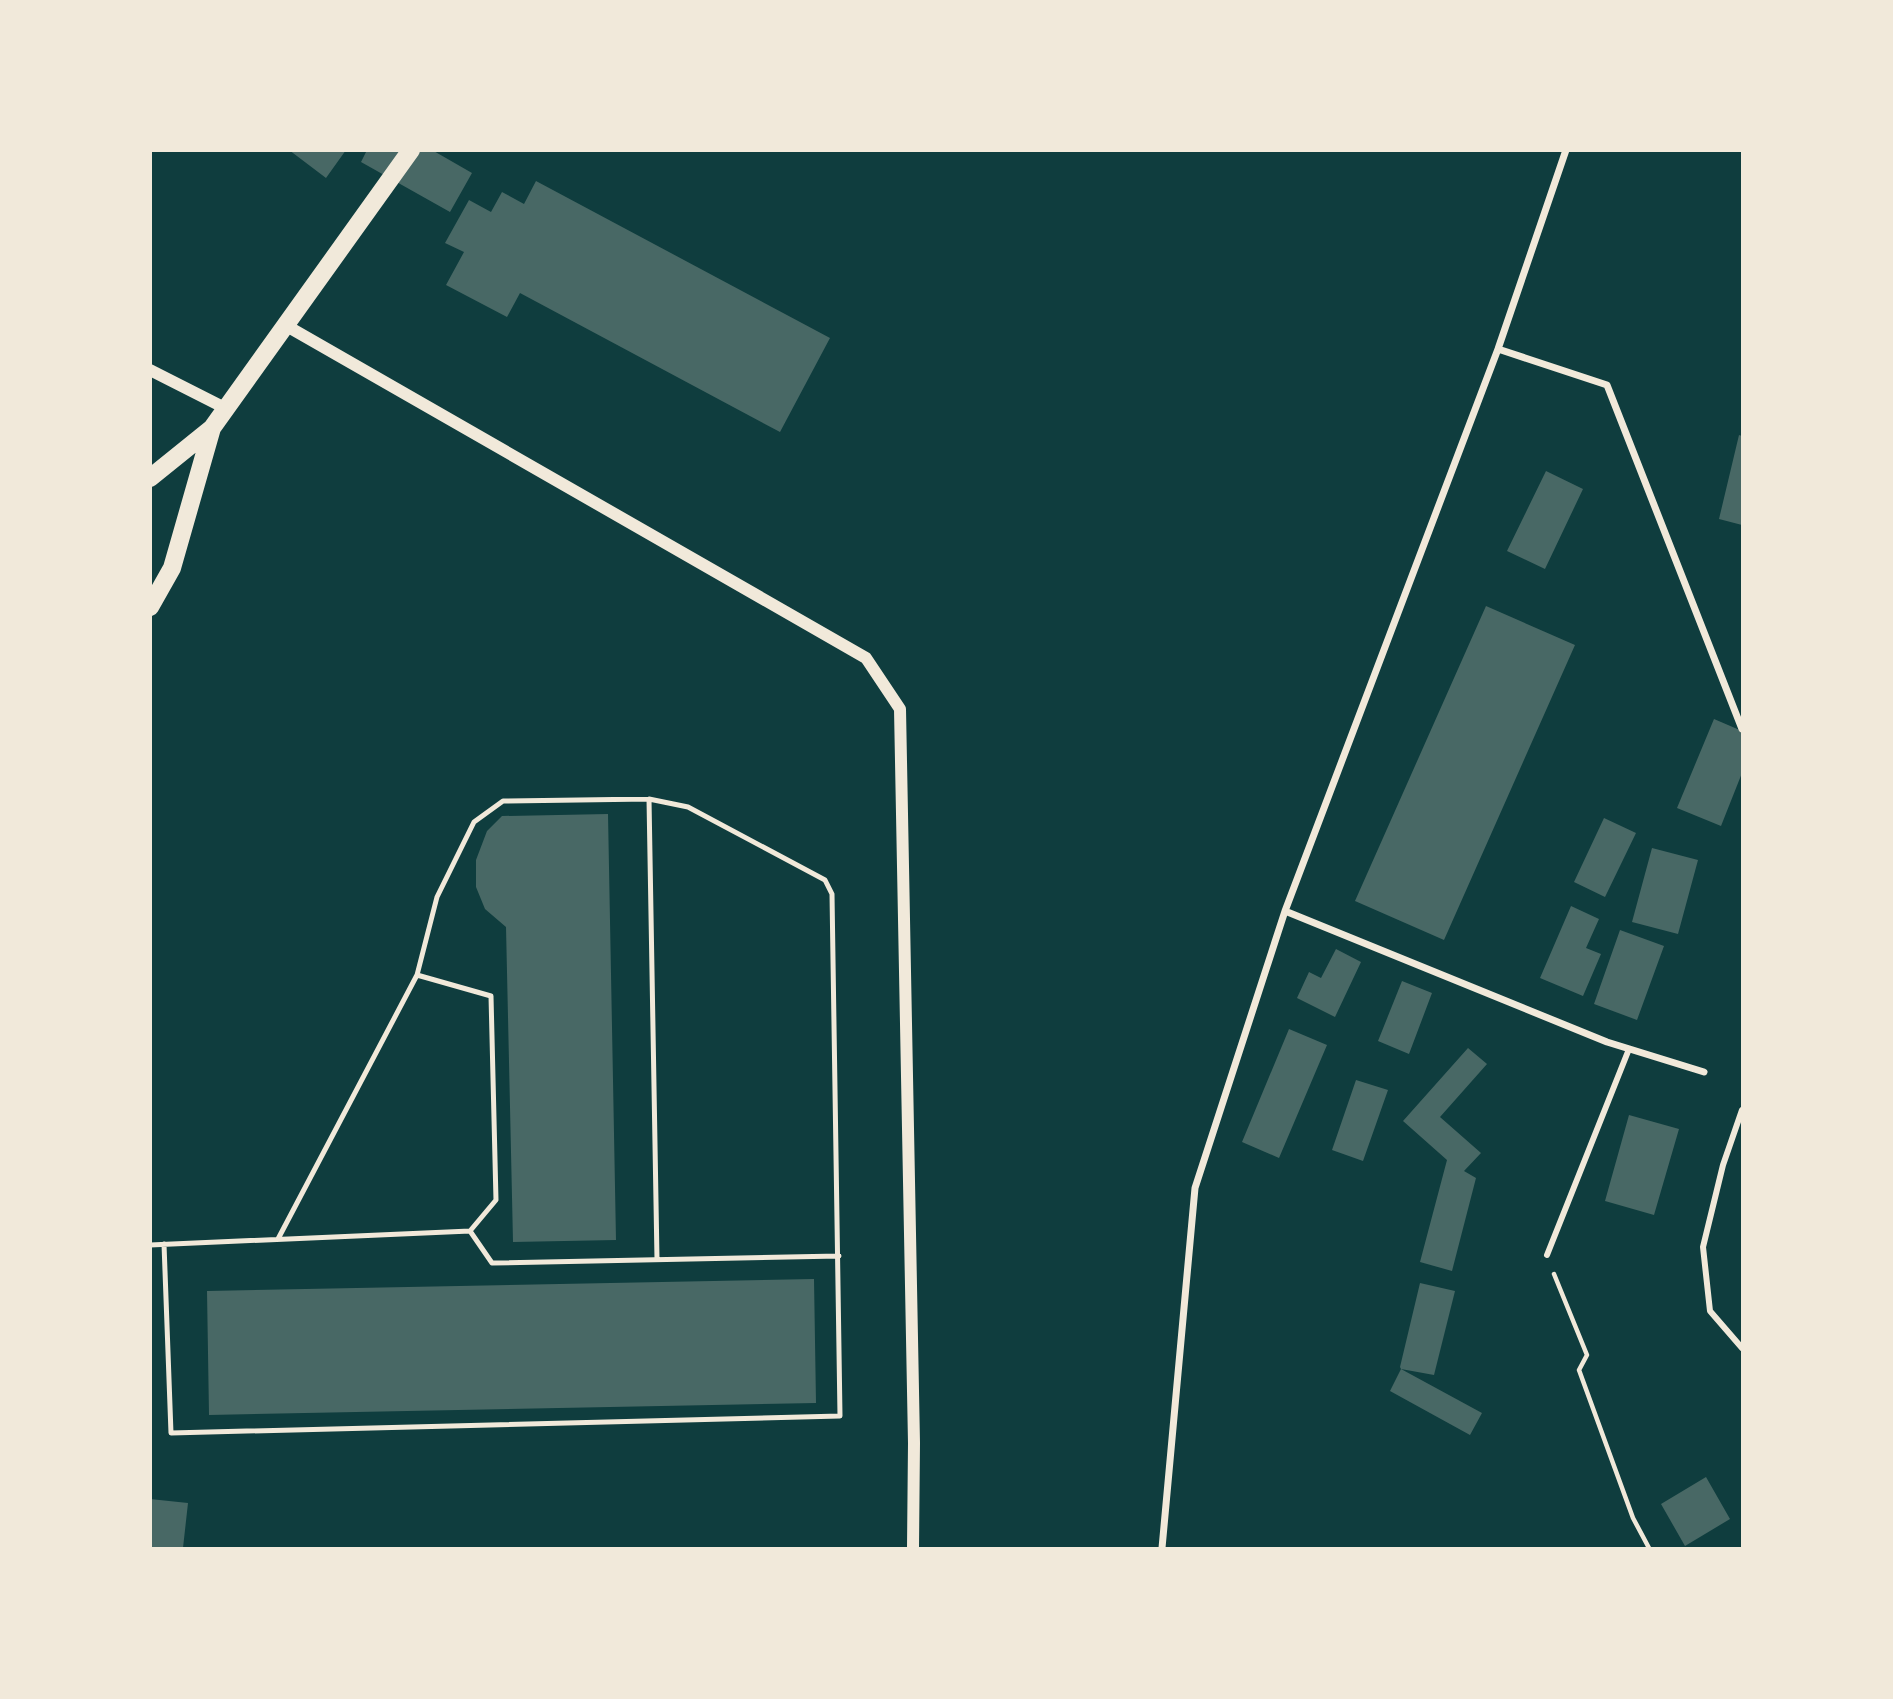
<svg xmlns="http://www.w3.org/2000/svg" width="1893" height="1699" font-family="Lato,sans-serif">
<rect width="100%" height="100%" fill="#0f3d3e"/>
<path fill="#486865" d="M289,150h57l-20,28z
M367,150h65l40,23 -22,39 -89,-50z
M536,181l294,157 -50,94 -260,-139 -13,24 -61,-32 18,-33 -19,-9 24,-43 22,12 11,-20 22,12z
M1739,435l3,1v89l-23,-6z
M1546,471l37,18 -38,80 -38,-18z
M1486,606l89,39 -131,295 -89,-39z
M1714,719l28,12v42l-21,53 -44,-18z
M608,814l8,426 -103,2 -7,-315 -21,-18 -9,-22v-27l11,-29 15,-15z
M1604,818l32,15 -31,64 -31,-15z
M1652,848l46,12 -20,74 -46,-12z
M1571,906l28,13 -13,29 15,6 -18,42 -43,-18z
M1620,930l44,16 -27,74 -43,-16z
M1336,949l25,13 -26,55 -38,-19 12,-26 12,6z
M1402,981l30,12 -23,61 -31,-13z
M1289,1029l38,16 -48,113 -37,-16z
M1468,1048l19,16 -47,53 41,36 -17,18 12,7 -24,93 -32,-9 27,-102 -44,-39z
M1356,1080l32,10 -25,71 -31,-11z
M1629,1115l50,14 -25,86 -49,-14z
M814,1279l2,124 -607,12 -2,-124z
M1420,1283l35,8 -21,84 -33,-6 81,44 -12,22 -80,-44 11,-22 -1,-2z
M1706,1477l24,42 -45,27 -24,-42z
M150,1499l38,4 -5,45h-33z"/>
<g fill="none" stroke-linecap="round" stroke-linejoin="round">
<path stroke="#f1e9da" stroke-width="4.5" d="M1554,1274l33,81 -8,15 54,148 16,30"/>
<path stroke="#f1e9da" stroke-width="5" d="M649,799l8,460
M470,1231l22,32 347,-7
M164,1244l7,189 669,-17 -8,-522 -7,-14 -137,-73 -39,-8 -146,2 -29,21 -37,75 -20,78 -139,264
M150,1245l320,-14 26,-31 -5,-204 -74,-21"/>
<path stroke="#f1e9da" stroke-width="6" d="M1742,1110l-19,55 -20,82 7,64 32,37
M1547,1255l82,-206"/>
<path stroke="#f1e9da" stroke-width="7" d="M1498,349l109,36 135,344
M1285,911l322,131 97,30
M1162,1548l33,-360 90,-277 213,-562 68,-199"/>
<path stroke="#f1e9da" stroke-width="12" d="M285,325l581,333 34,51 14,734 -1,105
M150,370l75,38"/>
<path stroke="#f1e9da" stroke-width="18" d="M150,478l62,-50 199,-278
M150,607l22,-39 40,-140"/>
</g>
<rect width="1893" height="1699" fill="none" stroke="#f1e9da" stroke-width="304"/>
</svg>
